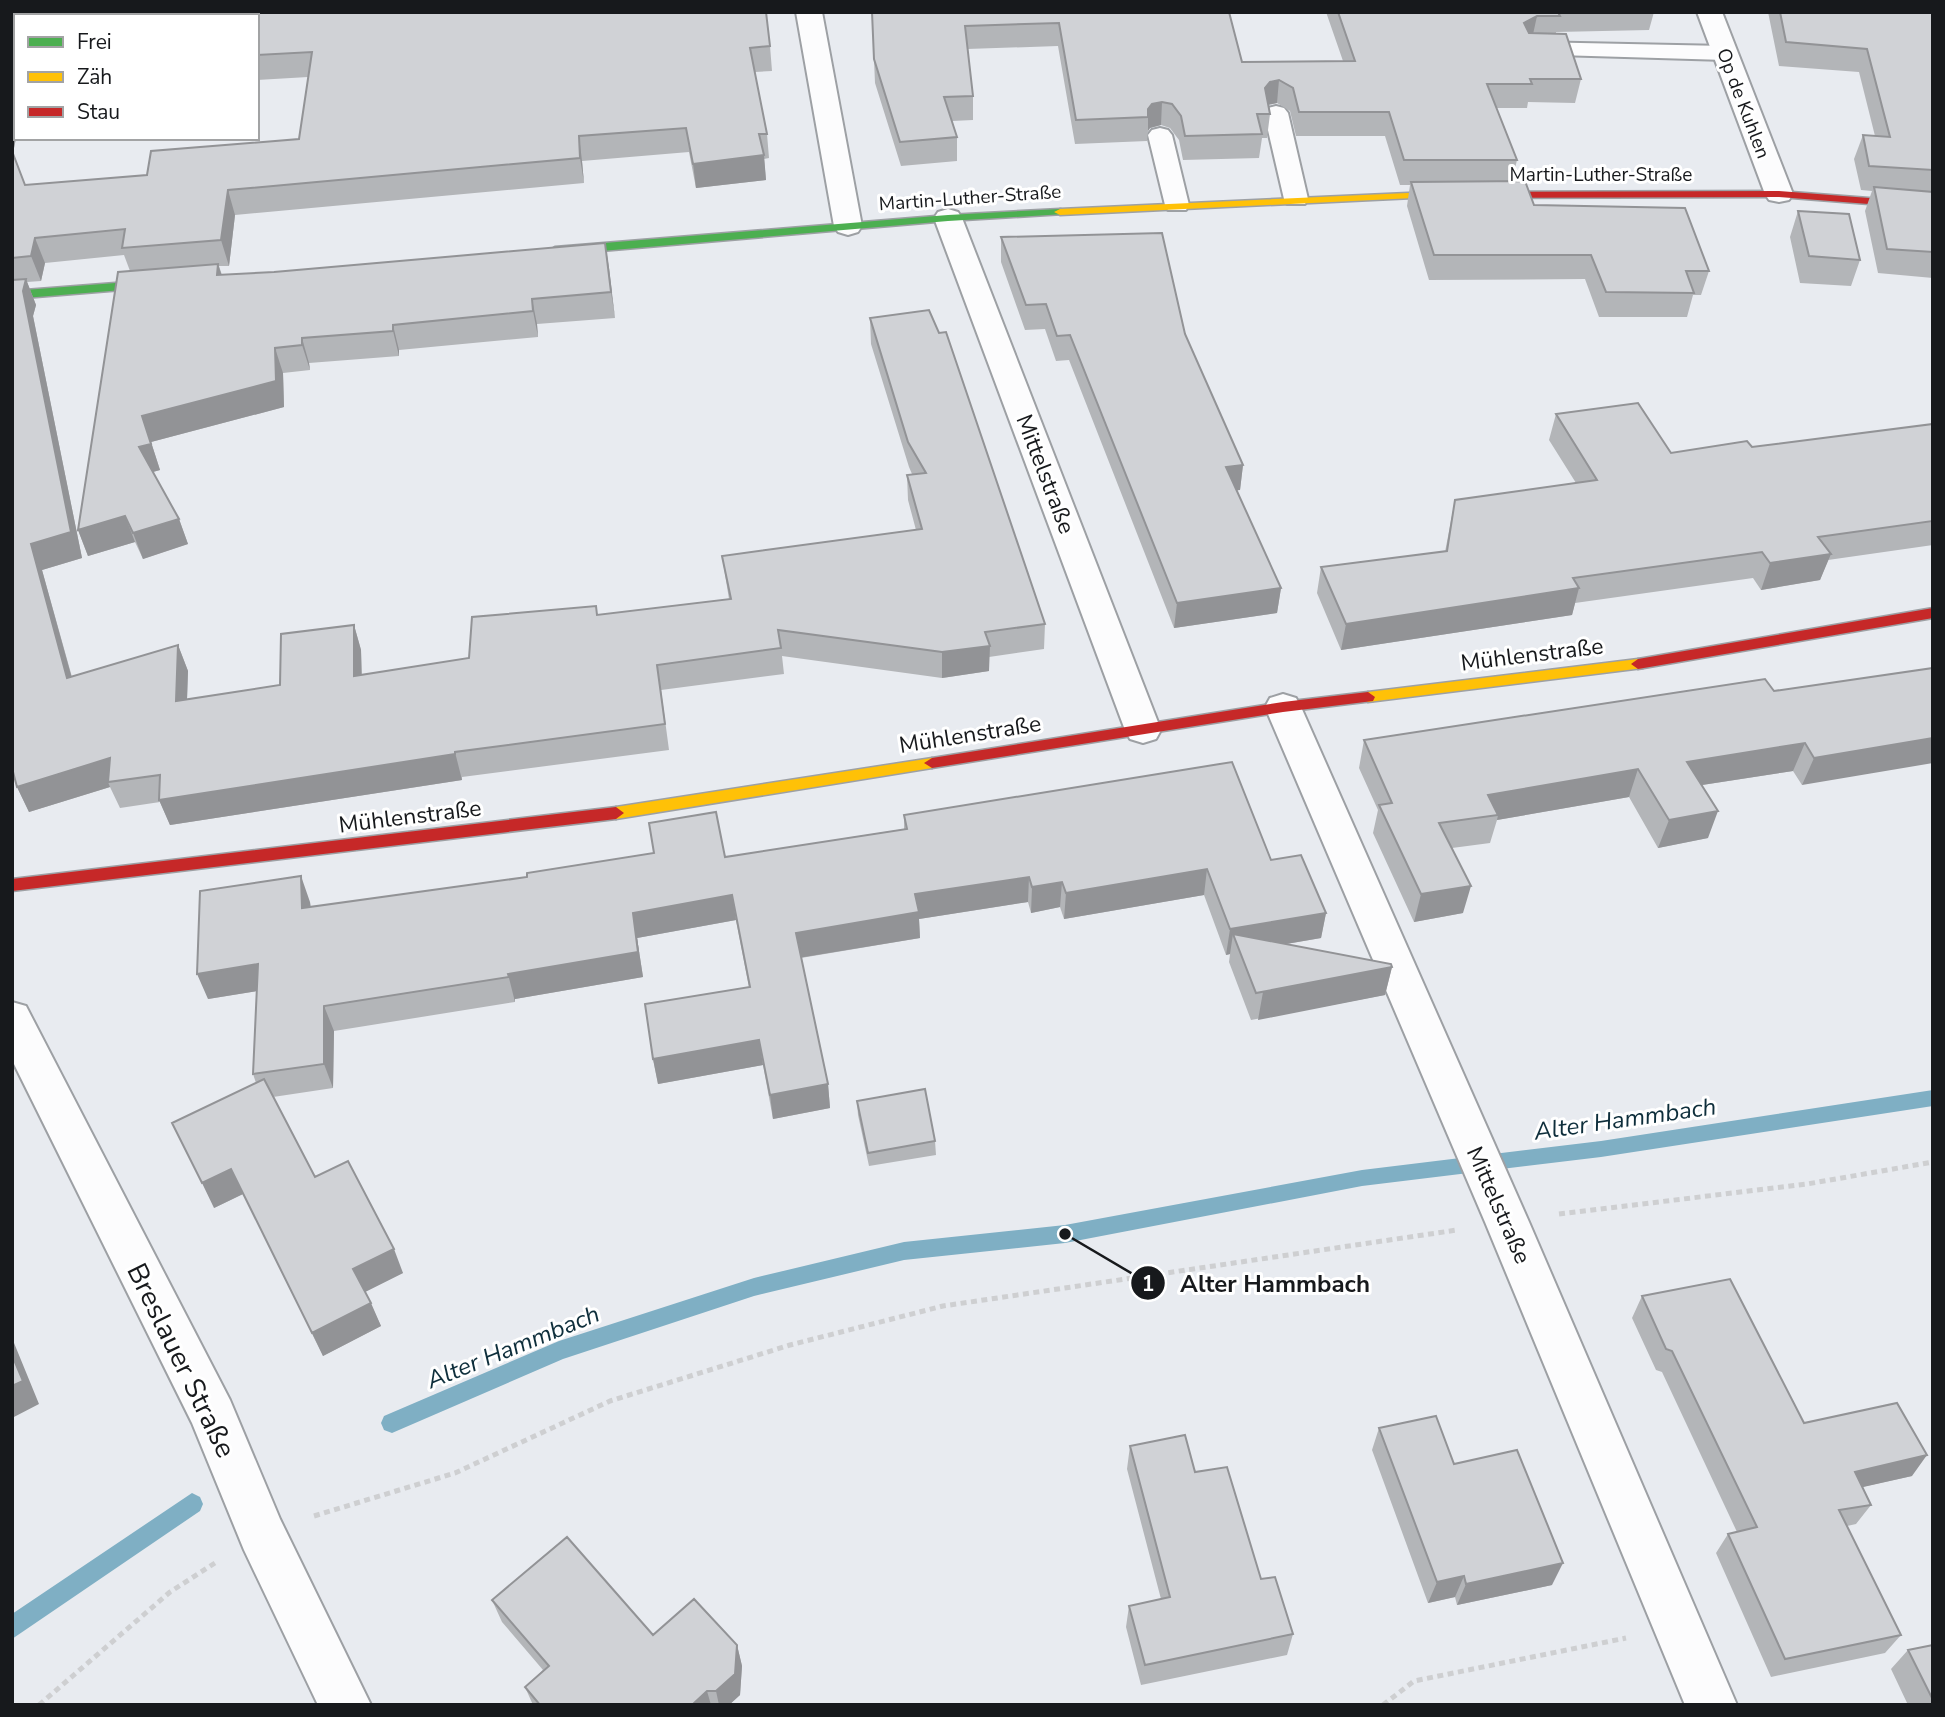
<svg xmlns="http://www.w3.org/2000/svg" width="1945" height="1717" font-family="'Nunito Sans',sans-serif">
<rect width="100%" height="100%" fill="#e8ebf0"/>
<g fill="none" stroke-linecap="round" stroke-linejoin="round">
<path fill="#7fafc4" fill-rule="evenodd" d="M1933,1090v16l-332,51 -239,29 -297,57 -161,17 -150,36 -191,63 -171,74 -8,-3 -3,-7 3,-7 175,-75 195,-63 150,-36 161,-17 297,-55 239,-29z
M192,1493l8,4 3,7 -3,7 -188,128v-25z"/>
<g stroke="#9da0a4" stroke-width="4">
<path id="lane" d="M1532,42l193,4 11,7 -11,7 -201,-6 -3,-5z
M1276,106l8,2 4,5 20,86 -3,5h-18l-3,-5 -20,-86 4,-5z
M1160,128l8,2 4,5 17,70 -3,5h-18l-3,-5 -17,-70 4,-5z"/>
</g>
<g stroke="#9da0a4" stroke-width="4">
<path id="street" d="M796,12h26l40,214 -4,6 -10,3 -10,-3 -4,-6z
M1697,12h25l71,182 -4,6 -10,2 -10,-2 -4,-6z
M948,209l10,3 4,6 199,512 -5,9 -13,4 -13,-4 -5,-9 -191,-512 4,-6z
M1283,694l13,4 5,9 228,515 208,483h-52l-200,-483 -220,-515 5,-9z
M12,1002l14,4 204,394 50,119 91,186h-53l-74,-155 -52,-127 -180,-363z"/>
</g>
<g stroke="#9da0a4" stroke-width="3">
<path id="fast" d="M1060,209l4,1v4l-116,7 -393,34 -6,-4 6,-4 393,-32z
M167,279l4,1v6l-159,13v-8z"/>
</g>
<g stroke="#9da0a4" stroke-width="3">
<path id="slow" d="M1430,192l4,1v4l-374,18 -6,-3 6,-3z
M1638,659l5,1 2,4 -2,4 -275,34 -7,-5 7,-5z
M932,758l8,5 -8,5 -316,51 -8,-6 8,-6z"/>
</g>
<g stroke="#9da0a4" stroke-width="3">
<path id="jam" d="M1779,191l154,12v6l-154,-12 -349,1 -6,-3 6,-3z
M1933,608v10l-295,51 -7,-5 7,-5z
M1368,692l7,5 -2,4 -90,11 -351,56 -8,-5 8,-5 351,-56z
M616,807l8,6 -8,6 -604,72v-12z"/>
</g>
<path stroke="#cecfd1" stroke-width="5" stroke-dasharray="6 4.5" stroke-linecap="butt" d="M1559,1214l248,-30 126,-22
M314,1516l141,-43 155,-72 180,-56 153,-39 514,-76
M39,1705l131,-113 48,-31
M1383,1705l31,-24 212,-43"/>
<use href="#lane" fill="#fcfcfd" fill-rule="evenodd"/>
<use href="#street" fill="#fcfcfd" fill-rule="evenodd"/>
<use href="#fast" fill="#4caf50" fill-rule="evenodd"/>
<use href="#slow" fill="#ffc107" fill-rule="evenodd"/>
<use href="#jam" fill="#c62828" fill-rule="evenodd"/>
</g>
<path fill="#b3b5b8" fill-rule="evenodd" d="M12,12h754l4,34 2,25 -17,1 12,62 2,24 -5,1 2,21 -70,8 -7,-36 -107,9 2,22 -349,32 -6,51h-10l3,9 52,-3 331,-29 10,75 -78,6 1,13 -139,13v6l-90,7 1,7 -27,3 1,34 -133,35 9,28 -7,2 26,47 9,25 -45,15 -8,-17 -47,14 -10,-26 40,-258 12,-1 -6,-16 -79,8 -4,18 -14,1 9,23 -3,11 49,242 -40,12 30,107 106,-32 10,26 -1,29 93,-15 1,-51 73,-9 7,25 1,25 107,-17 3,-41 124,-11 1,9 132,-16 -7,-43 194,-26 -8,-30 -1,-25 5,-1 -3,-7 -38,-123 -1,-26 59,-8 10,23 7,-1 99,292 -1,25 -55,8v14l-47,7 -160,-22 2,18 -123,16 8,60 -207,27v3l-292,45 -10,-23 -40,6 -10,-21 -81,25 -12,-25 -5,-19zM16,16h241v64l51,-3 -9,62 -148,12 -4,24 -122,10 -12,-32 3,-15z
M872,12h357l13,50 101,-1 -17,-49h328l-5,18 -93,2v2l25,45 -6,24 -47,-1 -1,6h-31l21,52 -5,21 22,24 175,66 -8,24h-8l-6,22h-88l-14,-38 -156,1 -22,-74 3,-21h-10l-15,-49h-89l-6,-25 -13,-8 -9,2 2,9 -3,24h-5l-3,20 -76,2 -4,-20 -9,-12 -9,-3 -11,3 -2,3 -1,10 -72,3 -17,-98 -91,3 6,47v24l-21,1 5,16v24l-56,5 -26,-83z
M1768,12h165v266l-55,-5 -13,-62 7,-20 -11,-1 -7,-31 9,-24 12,1 -16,-64 -80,-6z
M1798,211l62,49 -9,26 -51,-3 -10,-46z
M1001,237l184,97 58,131 -3,25h-4l45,98 -4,25 -103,15 -105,-268 -13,1 -11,-32 -20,1 -24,-68z
M1556,414l115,39 81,-6 181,-23v121l-105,15 -8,20 -59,10 -8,-12 -178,25 -3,12 -231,35 -24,-57 4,-26 124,-15 10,-52 121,-17 -27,-43z
M1933,668l-131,117 -9,-14 -91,14 6,53 -50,10 -29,-51 -132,23 -7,23 -38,5 11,65 -49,9 -41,-89 5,-23 -19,-42 5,-28 410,-49z
M904,815l367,45 55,53 -5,25 -35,6 106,23 -7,28 -134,25 -22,-58 1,-8 -4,1 -22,-60 -140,24 -4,-12 -29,6 -3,-11 -109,17 1,19 -119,20 27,126 2,24 -57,11 -10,-54 -105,19 -5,-25 96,-72 -13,-67 -99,18 6,39 -128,22v3l-181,29 -1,57 -60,9 42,80 88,96 -38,19 16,34 -58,30 -80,-162 -29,14 42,-125 -3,-9 4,-83 -49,8 102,-97 1,5 414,-50 179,-28z
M857,1101l78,40 1,14 -67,11 -11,-51z
M1642,1296l162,127 108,53 -50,11 9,18 -15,19 -9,2 54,109 -16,18 -114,24 -55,-124 12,-19 9,-2 -75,-160 -6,-2 -24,-52z
M1379,1428l75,36 98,121 -95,20 -2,-8 -27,6 -56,-153z
M1130,1446l65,26 66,107 32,55 -6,21 -146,30 -15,-58 3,-21 32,-7 -34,-130z
M492,1600l161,35 84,10 5,21 -2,29 -11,10h-196l-8,-18 18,-17 -41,-48z
M1933,1645v60h-25l-17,-36 17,-19z"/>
<path fill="#929396" d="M1537,16l-5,23 -8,-16z
M16,78v60l-3,15 -1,-60z
M1279,80l-2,23 -10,2 -2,-17 5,-6z
M1162,102l-1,23 -11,3 -2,3v-22l4,-5z
M579,136l3,25 2,22 -4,-25z
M764,155l2,25 -70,8 -3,-24z
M228,190l7,25 -6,51 -8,-26z
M35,238l10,25 -4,18 -10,-25z
M605,243l4,25 6,50 -4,-26z
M218,264l8,25 -9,-14z
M26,279l10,26 -3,11 49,242 -40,12 37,134 -12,-26 -36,-134 -8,-253z
M532,299l5,25 1,13 -5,-26z
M393,325l6,25v6l-6,-25z
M302,338l7,25 1,7 -8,-25z
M275,348l8,25 1,34 -133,35 9,28 -11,3 -10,-26 3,-31z
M1243,465l-3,25 -17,2 3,-25z
M125,516l10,26 -47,14 -10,-26z
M179,519l9,25 -45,15 -10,-26z
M1831,554l-11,26 -59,10 9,-27z
M1281,588l-4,25 -103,15 3,-25z
M1579,588l-7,27 -231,35 5,-26z
M354,625l7,25 1,51 -8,-25z
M178,645l10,26 -2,56 -10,-26z
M990,646l-1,25 -47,7v-26z
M1933,738v25l-131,22 12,-27z
M1805,743l-12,28 -117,18 11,-27z
M455,752l7,28 -292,45 -11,-25z
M110,758l-2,24 2,5 -81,25 -12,-25z
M1638,769l-9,28 -132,23 1,-5 -10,-20z
M1718,811l-10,27 -50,10 11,-28z
M1207,869l-3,26 -140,24 2,-26z
M301,876l9,26 2,31 -10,-25z
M1029,877l-1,25 -109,17 1,19 -122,20 -2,-25 119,-39z
M1062,882l-2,25 -29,6 1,-26z
M1471,886l-8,27 -49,9 7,-28z
M732,895l4,25 -99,18 6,39 -128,22v3l-7,-28 125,-61z
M1326,913l-5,25 -81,14 -7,-18 -3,20 -4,1 4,-26z
M258,964l11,25 -61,10 -11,-25z
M1392,967l-7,28 -127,25 5,-28z
M324,1006l10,25 -1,57 -9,-24z
M759,1040l4,25 -105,19 -5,-25z
M828,1084l2,24 -57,11 -3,-24z
M231,1169l12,25 -29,14 -12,-25z
M394,1249l9,24 -40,20 -10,-24z
M371,1303l10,23 -58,30 -11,-23z
M12,1338l27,66 -27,14z
M1927,1455l-15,21 -71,16 14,-20z
M1563,1563l-11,22 -95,20 9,-21z
M1464,1576l-9,21 -27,6 9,-21z
M737,1645l5,21 -2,29 -11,10h-10l-3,-14z
M707,1691l4,14h-19z"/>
<path fill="#d0d2d6" stroke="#929396" stroke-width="2" d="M12,12h754l4,34 -20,2 17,86h-8l5,21 -71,9 -7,-36 -107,8 1,22 -352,32 -7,50 -99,8 3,-19 -90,9 -4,18 -19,2v-107l13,34 122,-10 4,-24 148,-12 13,-87 -55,3v-39h-241v62l-4,15z
M872,12h357l13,50 113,-1 -17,-49h220l2,4h-23l-13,7 5,10 37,1 15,45h-51l2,5h-45l30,76h-113l-15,-48h-90l-6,-24 -14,-8 -9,2 -5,6 5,26h-13l5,20 -77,2 -4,-20 -9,-12 -10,-2 -10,2 -4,5v8l-72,3 -17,-97 -94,3 8,70 -29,1 13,40 -57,5 -26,-83z
M1780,12h153v158l-64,-4 -6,-31 27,2 -23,-88 -81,-7z
M1525,181l9,24 151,3 24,63h-23l8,22 -88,-1 -15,-37h-157l-23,-73z
M1874,187l59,5v60l-46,-3z
M1798,211l51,3 11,46 -51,-4z
M1162,233l23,101 58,131 -17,2 55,121 -104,15 -107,-268 -13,1 -11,-32 -20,1 -25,-68z
M605,243l6,49 -79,7 1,12 -140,14v6l-91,7v7l-27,3 1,33 -134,35 9,28 -12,3 40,72 -46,14 -8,-17 -47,14 40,-258 100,-8 -1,11 57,-3z
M26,279l-3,12 48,241 -40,12 36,134 111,-33 -2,56 104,-16 1,-51 73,-9v51l115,-18 3,-41 124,-11 1,9 134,-16 -9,-43 200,-27 -15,-54 19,-2 -18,-31 -38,-124 59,-8 10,23 7,-1 99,292 -60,8 5,14 -48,6 -164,-22 3,18 -124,17 8,59 -210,28v2l-296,46 1,-25 -52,7 2,-24 -93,29 -5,-19v-488z
M1638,403l33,50 76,-12 5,6 181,-23v97l-115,16 13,17 -61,9 -8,-11 -189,26 6,10 -233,36 -25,-57 126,-16 8,-51 142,-20 -41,-66z
M1933,668v70l-119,20 -9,-15 -118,19 31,49 -49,9 -31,-51 -150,26 10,20 -59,8 32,63 -50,8 -42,-89 13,-2 -28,-63 401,-61 9,12z
M1232,762l39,98 30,-5 25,58 -96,16 -23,-60 -141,24 -4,-11 -30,5 -3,-10 -114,17 4,18 -123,21 32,151 -58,11 -11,-55 -106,19 -8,-55 105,-17 -18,-92 -99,18 5,39 -130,22 1,3 -185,29v58l-71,10 5,-110 -61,10 3,-83 101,-15 1,32 225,-31v-4l127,-20 -5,-30 67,-11 9,45 182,-28 -3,-14z
M1233,934l158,30 1,3 -136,26z
M264,1079l51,98 33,-16 46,88 -41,20 18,34 -59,30 -81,-164 -29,14 -30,-60z
M925,1089l10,52 -67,12 -11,-52z
M1730,1279l74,144 93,-20 30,52 -72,17 16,33 -32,5 62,125 -116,24 -57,-125 29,-7 -85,-176 -6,-2 -24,-53z
M12,1355l11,26 -11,5z
M1436,1416l18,48 63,-14 46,113 -97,21 -2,-8 -27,6 -58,-154z
M1185,1435l10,37 32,-5 34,112 14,-2 18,57 -148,31 -16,-59 41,-9 -40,-151z
M567,1537l86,98 41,-36 43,46 -2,29 -19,17h-9l-15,14h-152l-15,-18 24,-21 -57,-66z
M1933,1645v55l-25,-50z"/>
<g text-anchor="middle" stroke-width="6" stroke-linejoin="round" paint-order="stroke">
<g font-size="19" fill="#17191c" stroke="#fff">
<text transform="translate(1744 103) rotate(69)" y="7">Op de Kuhlen</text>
<text x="1601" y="181">Martin-Luther-Straße</text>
<text transform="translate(970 197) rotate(-4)" y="7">Martin-Luther-Straße</text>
</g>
<g font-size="23" fill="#17191c" stroke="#fff">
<text transform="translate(1046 474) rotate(69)" y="8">Mittelstraße</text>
<text transform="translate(1532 654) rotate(-7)" y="8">Mühlenstraße</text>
<text transform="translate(970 734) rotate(-9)" y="8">Mühlenstraße</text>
<text transform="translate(410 816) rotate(-7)" y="8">Mühlenstraße</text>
<text transform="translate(1499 1205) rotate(66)" y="8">Mittelstraße</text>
</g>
<g font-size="24" font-style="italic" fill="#0e2e3b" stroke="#fff">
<text transform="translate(1625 1119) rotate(-8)" y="8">Alter Hammbach</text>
<text transform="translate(513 1347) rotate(-22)" y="8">Alter Hammbach</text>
</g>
<g font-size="28" fill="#17191c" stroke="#fff">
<text transform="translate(182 1360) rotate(64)" y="10">Breslauer Straße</text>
</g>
</g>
<path fill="none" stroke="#17191c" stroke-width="2.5" d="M1065 1234L1148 1283"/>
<g fill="#17191c" stroke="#fff" stroke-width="2.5">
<circle cx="1065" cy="1234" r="7"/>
<circle cx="1148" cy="1283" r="18"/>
</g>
<g font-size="21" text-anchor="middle" font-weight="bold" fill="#fff">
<text x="1148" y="1291">1</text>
</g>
<g font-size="24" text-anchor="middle" font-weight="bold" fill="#17191c" stroke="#fff" stroke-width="6" stroke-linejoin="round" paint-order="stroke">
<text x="1275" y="1292">Alter Hammbach</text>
</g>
<rect width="1945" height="1717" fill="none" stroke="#17191c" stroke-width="28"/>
<rect x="14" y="14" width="245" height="126" fill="#ffffff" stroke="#a2a3a4" stroke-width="2"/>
<rect x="28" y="37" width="35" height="10" fill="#4caf50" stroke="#a2a3a4" stroke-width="2"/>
<text x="77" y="49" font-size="21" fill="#17191c">Frei</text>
<rect x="28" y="72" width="35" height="10" fill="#ffc107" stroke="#a2a3a4" stroke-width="2"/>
<text x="77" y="84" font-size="21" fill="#17191c">Zäh</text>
<rect x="28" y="107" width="35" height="10" fill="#c62828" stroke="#a2a3a4" stroke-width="2"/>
<text x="77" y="119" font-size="21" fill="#17191c">Stau</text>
</svg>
